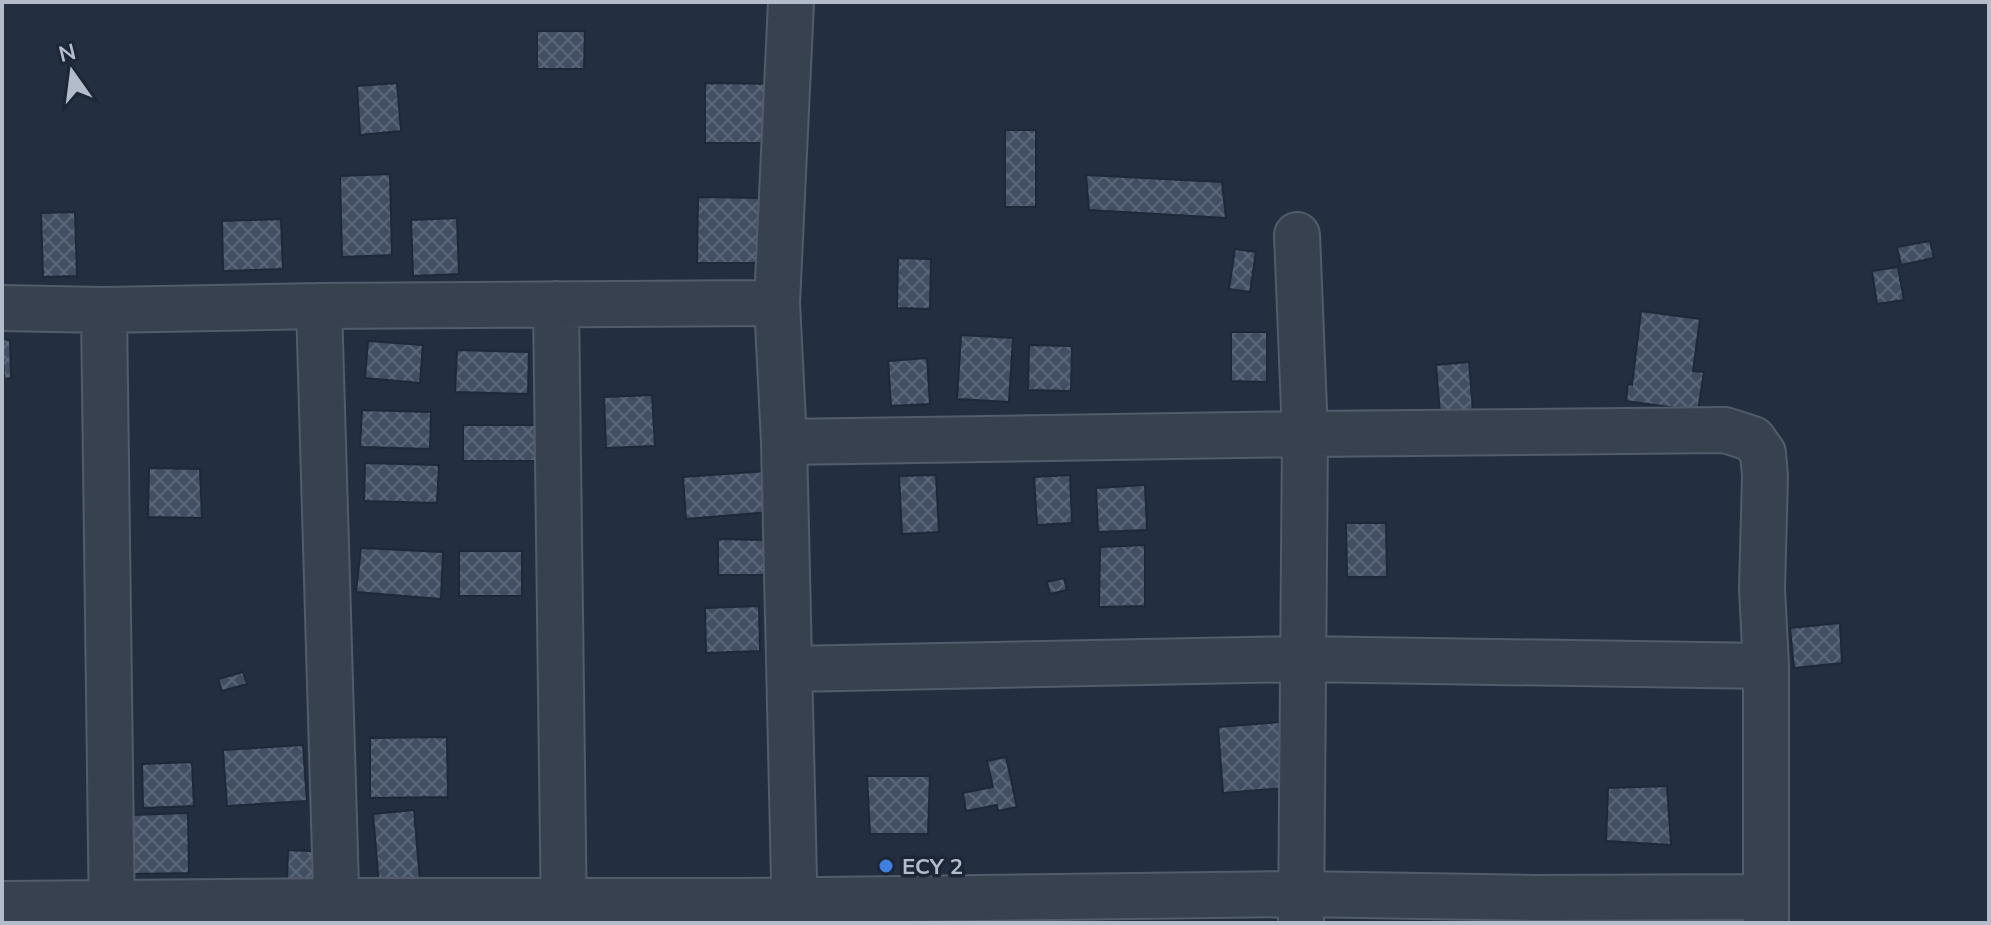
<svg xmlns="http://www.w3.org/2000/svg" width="1991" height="925" font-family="Mulish,sans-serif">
<defs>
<pattern id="building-cross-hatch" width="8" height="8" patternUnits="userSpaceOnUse" patternTransform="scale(2)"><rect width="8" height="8" fill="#424e63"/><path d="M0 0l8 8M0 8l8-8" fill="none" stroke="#5b6678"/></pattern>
</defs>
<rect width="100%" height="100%" fill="#232e41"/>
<path fill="url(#building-cross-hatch)" stroke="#1e2838" stroke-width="2" d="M537,31h48l-1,38h-47z
M397,83l4,48 -41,4 -3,-49z
M705,83l69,1v59h-69z
M1005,130h31v77h-31z
M390,174l2,81 -50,2 -2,-81z
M1086,175l136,7 4,36 -137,-8z
M698,197l64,1 -1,65h-64z
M75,212l2,64 -34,1 -2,-64z
M457,218l2,56 -46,2 -2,-56z
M281,219l2,50 -60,2 -1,-50z
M1930,241l4,17 -33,7 -4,-18z
M1235,249l21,3 -6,40 -21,-3z
M898,258l33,1 -1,50 -33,-1z
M1898,267l6,33 -27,4 -5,-33z
M1641,311l59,8 -7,52 11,1 -6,39 -72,-10 2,-17 4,1z
M1231,332h36v50l-36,-1z
M961,335l52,3 -4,64 -52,-3z
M2,339l8,1 1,38 -7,1z
M368,341l55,4 -3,38 -55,-5z
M1029,345l43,1 -1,45 -43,-1z
M457,350l72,2 -1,42 -73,-2z
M927,358l3,46 -39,2 -3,-45z
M1469,362l4,49 -33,3 -4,-49z
M652,395l3,51 -49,2 -2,-51z
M362,410l69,2 -1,37 -70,-2z
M463,425h75v36h-75z
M365,463l74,2 -2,38 -73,-2z
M149,468l51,1 2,49 -54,-1z
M766,471l3,41 -83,7 -3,-42z
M936,475l3,57 -37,2 -3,-58z
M1070,475l2,48 -35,2 -3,-48z
M1145,485l2,45 -49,2 -2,-44z
M1346,523h40l1,54h-40z
M718,539l51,1 -1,35h-50z
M1145,545v61l-46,1 1,-60z
M361,548l82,4 -2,47 -85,-7z
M459,551h63v45h-63z
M1064,578l3,12 -17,4 -3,-12z
M759,606l1,45 -54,2 -1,-45z
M1840,623l2,40 -48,5 -4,-40z
M243,672l4,12 -25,7 -4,-12z
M1280,722l5,66 -62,5 -5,-66z
M447,737l1,60 -78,1v-60z
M303,745l4,56 -80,5 -4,-56z
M1006,757l11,50 -19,4 -1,-6 -31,6 -3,-18 30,-6 -6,-26z
M192,762l2,44 -51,2 -1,-44z
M867,776h63l-2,58h-58z
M1667,786l4,59 -65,-4 2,-53z
M414,810l6,71 -41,4 -6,-71z
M188,813l1,60 -57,1 -1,-59z
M288,850l41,2 -1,29 -41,-2z"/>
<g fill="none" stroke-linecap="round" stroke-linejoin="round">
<g stroke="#525c6b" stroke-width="48">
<path id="minor" d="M791,2l-14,301 7,139 11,481
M1297,235l8,199 -4,489
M556,304l8,619
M319,306l18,617
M2,308l102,2 215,-4 458,-3
M104,310l8,613
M784,442l521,-8 420,-4 28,9 10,14 2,23 -3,113 4,77v257
M790,669l512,-10 464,7
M2,904l335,-3h405l558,-7 234,4 231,-1"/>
</g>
<use href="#minor" stroke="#384150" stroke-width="44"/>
</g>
<circle fill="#3f7fe0" stroke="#1c2636" stroke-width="3" cx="886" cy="866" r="8"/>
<g text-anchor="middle" stroke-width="7" stroke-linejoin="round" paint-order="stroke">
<g font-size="22" font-weight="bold" fill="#b4bccb" stroke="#1c2636" text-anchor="start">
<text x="902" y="874">ECY 2</text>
</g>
</g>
<rect width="1991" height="925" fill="none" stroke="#b4bccb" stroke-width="8"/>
<g transform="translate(72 72) rotate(346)" stroke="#1c2636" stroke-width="6" paint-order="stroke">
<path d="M0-6L14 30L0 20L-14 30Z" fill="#b4bccb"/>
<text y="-12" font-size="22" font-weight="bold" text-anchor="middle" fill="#b4bccb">N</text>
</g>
</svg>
